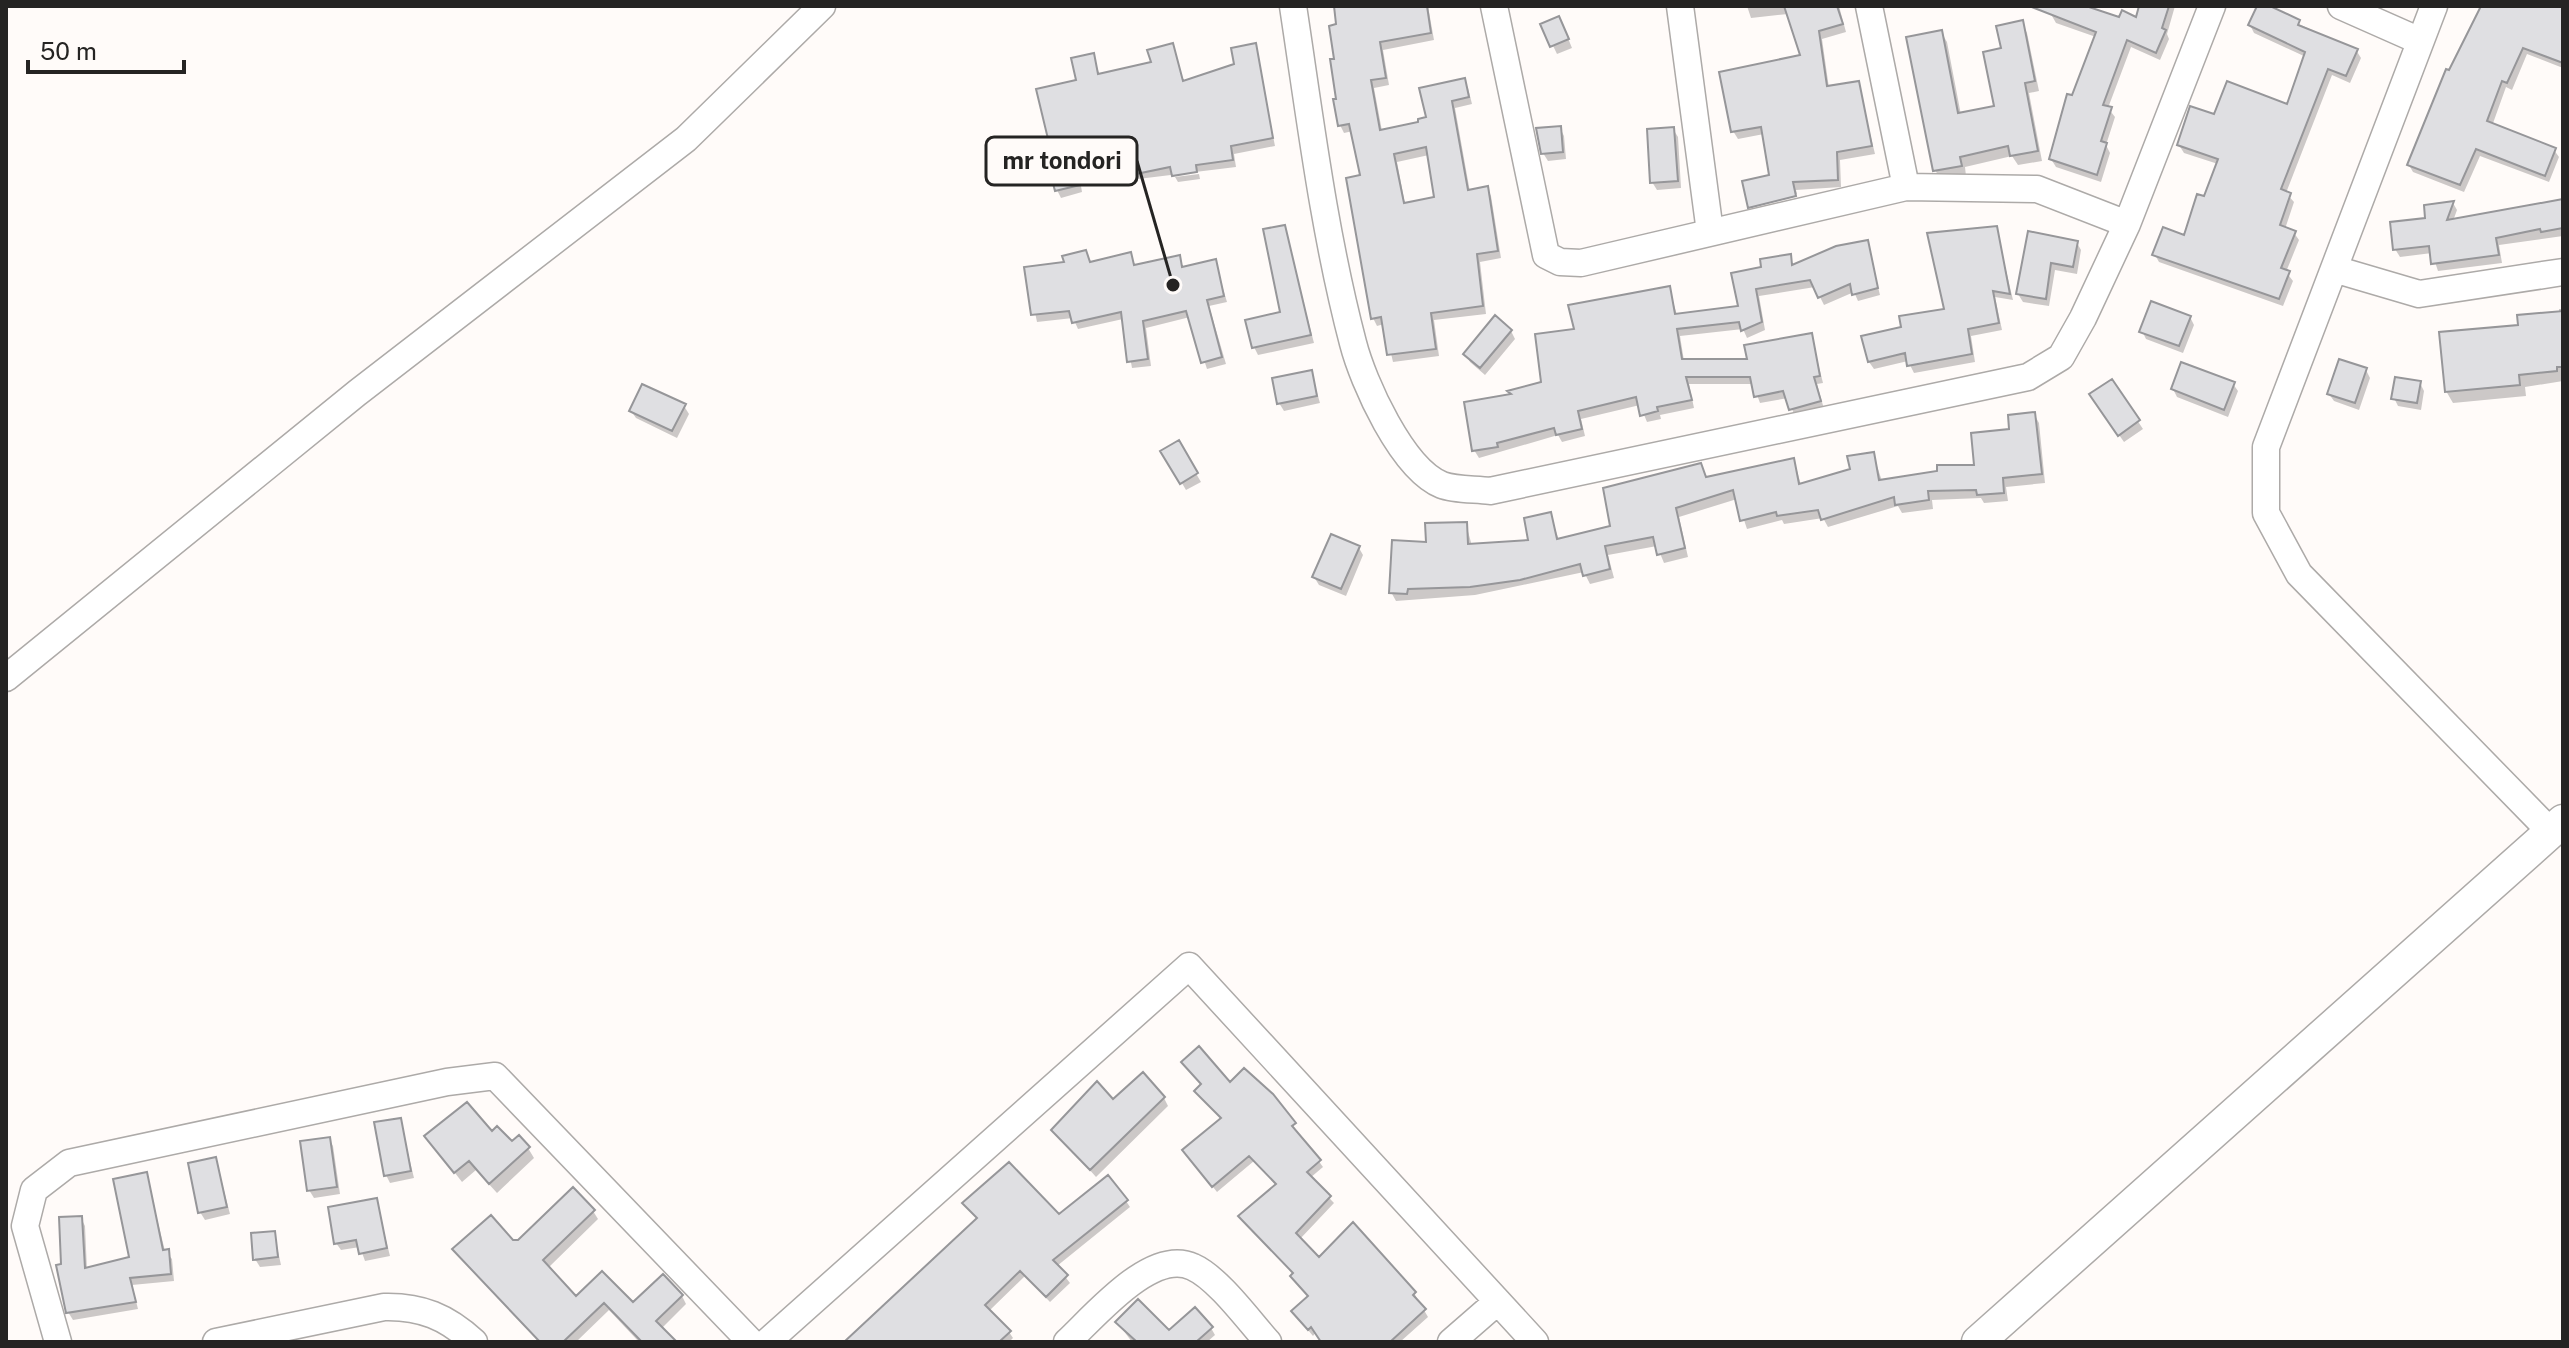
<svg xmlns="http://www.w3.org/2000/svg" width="2569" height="1348" font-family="'Public Sans',sans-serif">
<rect width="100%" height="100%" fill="#fffbf9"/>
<path fill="#0003" fill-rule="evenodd" d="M1336,6h92l6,34 -51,10 6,35 -15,3 8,43 39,-7 43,-44 4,8 4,16 -17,4 15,84 17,-4 4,8 10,62 -21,4 6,52 -52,6 5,36 -46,6 -9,-38 -7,2 -4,-8 -11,-141 -9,-46 -9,2 -4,-8zM1429,155l8,43 -32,6 -8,-42z
M1747,6h92l7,26 -24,7 7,49 29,-5 17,71 -35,6 1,27 -45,3 1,4 -48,11 23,-28 -8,-43 -26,5 -5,-8 69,-74 -14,-43 -37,4z
M2056,6h24l40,14 18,-1 3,-13h34l-8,28 2,5 -9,21 -29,-13 -23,61 7,9 -9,28 4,8 -9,29 -45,-15 -5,-8 45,-122 -40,-14 -4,-7z
M2259,6l97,44 5,8 -11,25 -18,-8 -46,118 8,9 -9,27 9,4 5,7 -13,32 7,9 -10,25 -124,-44 -4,-7 30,-17 33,-74 -34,-11 -5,-8 36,-29 71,-9 8,-17 12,-33 -52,-24 -4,-8z
M2484,6h79v62l-36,-14 -15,36 -6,-3 -14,39 62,24 5,7 -10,25 -69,-26 -16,36 -51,-20 -4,-7z
M2022,23l5,10 12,58 -10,2 13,68 -24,4 -6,-9 -47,11 1,9 -25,4 -6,-10 6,-138 6,10 14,73 35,-8 7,-57z
M1543,25l20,1 9,22 -15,6z
M1172,45l12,38 53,-17 18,-21 20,101 -41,8 2,13 -155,19 1,6 -21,6 -4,-8 -5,-45 26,-64 15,-26 7,21 53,-12z
M1560,128l4,8 2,23 -18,2 -5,-8z
M1673,129l5,8 3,51 -24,2 -5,-8z
M1199,174l1,5 -22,3 -3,-5z
M1798,198l1,6 -45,10 -3,-5z
M2563,201v35l-64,9 3,18 -64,8 -6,-18 -32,4 -5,-8 33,-30 25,-16 4,7 -4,11z
M1284,227l30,116 -56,12 -4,-8 28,-33z
M1996,228l17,72 -18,-3 7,33 -31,6 4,26 -61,11 -6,-12 -34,8 -5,-7 34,-34 44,-18z
M2030,234l47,9 4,7 -4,24 -22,-4 -6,36 -26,-4 -5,-8z
M1867,242l13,53 -22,6 -4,-9 -30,13 -9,-18 -56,9 6,34 -18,8 -4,-9 -63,7 4,25h65l62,-26 12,48 -6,1 7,25 -29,8 -7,-19 -28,5 -7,-19h-64l5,24 -34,7 1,4 -14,3 -7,-17 -59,14 4,17 -23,6 -4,-7 -79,23 -5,-8 38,-54 31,-12 34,-53 92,-43 8,27 63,-7 24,-39 25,-13 5,10z
M1085,252l6,12 39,-9 5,12 44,-10 5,12 31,-7 12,40 -18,4 17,58 -19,5 -17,-52 -44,11 5,38 -19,2 -9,-49 -45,10 -5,-11 -36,4 -11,-53 40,-6z
M2559,309h4v72l-38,6 1,9 -73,7 -7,-12 74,-64 39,-14z
M2190,317l4,8 -11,28 -37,-14 -4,-8z
M1511,331l4,8 -30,36 -15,-13 -4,-8z
M2366,370l4,8 -11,32 -25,-9 -5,-7z
M1311,372l9,31 -36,8 -5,-8z
M2111,381l32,48 -19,13 -28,-40z
M2420,383l4,8 -3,19 -23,-4 -4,-8z
M2233,384l5,7 -10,26 -51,-20 -4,-8z
M684,406l5,8 -12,24 -41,-20 -5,-7z
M2034,414l5,9 6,60 -39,4 2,14 -24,2 -3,-5 -49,2 1,9 -31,4 -4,-7 -70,21 -5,-9 -39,6 -2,-4 -35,9 -10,-30 -58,18 9,40 -24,6 -7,-17 -49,9 6,23 -24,6 -6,-12 -109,23 -79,6 -5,-9 37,-48 38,-20 6,22 59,-5 19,-27 9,26 53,-13 88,-62 7,13 87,-18 7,25 51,-15 21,-16 9,27 94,-14z
M1178,443l23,39 -15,8 -23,-39z
M1359,548l4,7 -17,41 -27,-11 -5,-8z
M1230,1085l41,10 52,72 -13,11 24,25 -34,36 18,20 96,34 14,24 -28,25h-77l-7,-10 -3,4 -20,-24 16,-15 -14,-22 -55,-58 37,-31 -23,-25 -37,31 -28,-35 33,-37 -26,-29z
M1164,1098l4,8 -72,71 -42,-47 58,-28z
M400,1120l14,58 -24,5 -4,-8z
M492,1134l36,14 6,10 -37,35 -21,-23 -14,12 -35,-45z
M329,1139l4,7 7,48 -26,4 -5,-8z
M216,1159l14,55 -25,6 -5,-8z
M146,1174l19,77 7,8 2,22 -42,4 6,24 -65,11 -5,-8 -5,-47 18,-47 4,8 2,44 44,-12z
M376,1200l14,56 -25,5 -5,-14 -19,3 -5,-7z
M1126,1201l4,6 -73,59 13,17 -20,19 -25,-26 -36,35 20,21 4,6 -4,4h-163l132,-122 -14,-17 94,13z
M593,1211l5,8 -50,49 28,31 57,6 49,-9 4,8 -25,25 13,13h-35l-30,-32 -33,32h-37l-85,-92 64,-8z
M274,1233l7,32 -21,2 -5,-8z
M1117,1322l52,11 42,-5 4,7 -8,7h-75z"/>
<path fill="#dfdfe2" stroke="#969699" stroke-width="2" fill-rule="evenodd" d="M1334,6h93l4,27 -51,9 6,36 -15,2 9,50 38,-8v-3l8,-2 -7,-29 46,-10 4,19 -17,4 16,89 20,-4 10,65 -21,3 6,52 -52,7 5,36 -49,6 -6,-38 -10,2 -25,-141 14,-3 -11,-51 -11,2 -5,-27h3l-6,-40h4l-5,-33 7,-2zM1426,147l8,50 -30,6 -10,-49z
M1784,6h53l6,18 -24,7 8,55 32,-5 13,65 -35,6 1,28 -45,2 3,14 -48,12 -6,-27 27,-6 -8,-48 -30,5 -12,-60 81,-17z
M2029,6h57l33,11 3,-7 14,7 3,-11h30l-7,22 4,2 -10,23 -29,-13 -24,65 9,2 -11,34 6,2 -10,32 -48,-16 18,-65 5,1 24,-63z
M2257,6h13l30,14 -2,5 60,24 -12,27 -18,-7 -47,120 10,4 -11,32 16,6 -15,37 9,3 -11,28 -127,-44 11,-28 21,8 13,-41 7,2 14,-37 -41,-14 13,-39 24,8 13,-33 60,23 18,-52 -57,-27z
M2481,6h82v57l-40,-15 -16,35 -5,-2 -15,40 69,27 -11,28 -69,-27 -16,36 -53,-20 39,-96 3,1z
M1559,16l10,23 -19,8 -10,-23z
M2023,20l12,61 -10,2 13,68 -28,5 -2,-10 -48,11 2,9 -29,5 -27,-134 36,-7 16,83 36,-7 -11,-54 18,-4 -5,-22z
M1173,43l10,38 51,-17 -3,-16 25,-5 17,95 -42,8 2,14 -37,5 1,7 -25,4 -2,-9 -39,8 -1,-5 -52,9 2,6 -25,6 -12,-46 6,-2 -13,-54 40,-9 -5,-22 23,-5 4,21 53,-12 -4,-12z
M1561,126l2,26 -22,2 -5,-26z
M1674,127l4,54 -28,2 -3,-54z
M2563,199v29l-22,4 -1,-3 -44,9 3,17 -68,9 -2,-18 -36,4 -3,-28 35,-4 -1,-13 30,-4 -7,19z
M1285,225l26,110 -59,13 -7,-28 35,-8 -17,-83z
M1997,226l13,68 -17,-3 6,32 -31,6 4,25 -65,12 -2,-13 -37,9 -7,-26 40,-9 -2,-11 45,-7 -17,-76z
M2028,231l50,10 -5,26 -22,-4 -5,36 -30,-5z
M1868,240l10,48 -26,7 -2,-11 -32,14 -8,-18 -54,9 6,33 -21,9 -2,-9 -62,7 5,30h65l-3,-14 68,-12 8,43 -6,1 7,24 -32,9 -6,-19 -29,6 -4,-20h-64l6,23 -35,7 1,4 -18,5 -4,-19 -58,14 4,18 -26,6 -2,-7 -57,15 1,4 -26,4 -8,-49 47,-8 -4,-3 34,-9 -6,-48 39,-5 -6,-24 102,-19 5,28 63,-8 -7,-33 30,-6 -1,-8 31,-5 1,11 44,-19z
M1086,250l4,12 41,-10 3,13 46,-10 2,12 34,-8 8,37 -17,4 15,57 -21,6 -15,-52 -43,10 5,38 -21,3 -6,-50 -49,11 -3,-12 -38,4 -7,-48 40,-5 -2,-6z
M2151,301l40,15 -12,30 -40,-14z
M2563,311v56h-6v4l-38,4 1,10 -75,7 -6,-60 79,-7 -1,-10z
M1495,315l17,15 -32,38 -17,-14z
M2339,359l28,9 -12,35 -28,-9z
M2181,362l54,20 -11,28 -53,-21z
M1312,370l5,26 -40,8 -5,-26z
M2395,377l26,4 -4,22 -26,-4z
M2112,379l28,41 -22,16 -29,-42z
M642,384l44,20 -14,27 -43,-20z
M2035,412l7,62 -39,4 1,15 -27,2 -1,-5 -48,1 1,9 -34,5 -1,-8 -73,23 -3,-10 -41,6 -1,-4 -36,9 -7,-31 -57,18 9,40 -28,7 -4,-18 -48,9 5,23 -27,7 -3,-12 -60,16 -50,7 -62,2 -1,5 -18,-1 3,-53 34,2 -1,-19 42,-1 1,22 60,-4 -4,-22 27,-6 6,27 53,-13 -7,-38 98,-25 5,14 88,-19 5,26 51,-15 -3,-13 27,-4 5,28 58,-9v-6h37l-3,-32 38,-4 -1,-14z
M1179,440l19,33 -18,11 -20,-33z
M1331,534l29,12 -19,43 -29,-12z
M1199,1046l31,36 14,-14 29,26 23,29 -4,3 29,34 -14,12 24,24 -35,37 23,24 34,-35 63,70 -3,3 13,14 -36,33h-69l-10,-15 -3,3 -17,-19 17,-15 -18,-20 3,-3 -55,-57 38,-32 -27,-28 -37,31 -30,-37 39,-32 -27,-27 7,-7 -20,-22z
M1143,1072l22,25 -75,73 -39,-40 46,-49 16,18z
M467,1102l25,29 5,-5 15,15 7,-6 11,12 -41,37 -20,-23 -15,12 -30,-37z
M401,1118l10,53 -27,5 -10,-54z
M330,1137l7,50 -30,4 -7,-50z
M216,1157l11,50 -29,6 -10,-50z
M1009,1162l50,52 49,-39 20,25 -75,60 15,15 -22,22 -26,-26 -35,34 26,26 -12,11h-155l133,-124 -15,-15z
M147,1172l16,78 6,-1 2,25 -41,4 6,24 -70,11 -10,-48 5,-1 -2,-47 23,-1 3,52 44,-11 -16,-78z
M573,1187l22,23 -52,50 33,36 26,-25 31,31 30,-28 20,21 -27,26 21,21h-35l-38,-39 -41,39h-23l-88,-93 39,-34 22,25h5z
M377,1198l10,50 -28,6 -3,-14 -22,4 -6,-37z
M275,1231l3,26 -25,3 -2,-27z
M1138,1299l31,31 26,-23 18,20 -17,15h-59l-22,-20z"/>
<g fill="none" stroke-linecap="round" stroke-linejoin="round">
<g stroke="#adaaa8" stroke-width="29">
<path id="minor" d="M1293,6c17,112 31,227 60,337 10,39 49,126 89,142 13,5 34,4 48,6l538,-114 33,-20 22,-39 44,-94 85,-218
M1494,6l52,249 14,7 21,1 325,-76 131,2 90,35
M1680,6l30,226
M1869,6l37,181
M2341,6l79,35
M2434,6l-168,441v66l33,61 252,258
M2334,269l85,25 144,-22
M6,678l351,-285 329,-254 136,-133
M58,1342l-33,-116 9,-36 35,-27 378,-81 48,-6 256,266
M216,1342l168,-35c37,-1 63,10 90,35
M767,1342l422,-376 346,376
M1067,1342c28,-26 85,-95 126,-75 25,11 56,54 75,75
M1451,1342l46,-40"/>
</g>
<g stroke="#adaaa8" stroke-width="35">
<path id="tertiary" d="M1978,1342l585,-521"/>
</g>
<use href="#minor" stroke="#fff" stroke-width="26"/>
<use href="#tertiary" stroke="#fff" stroke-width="32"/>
</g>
<path fill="none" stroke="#252423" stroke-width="3" d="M1173 285L1137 161"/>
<circle fill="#252423" stroke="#fffbf9" stroke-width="3" cx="1173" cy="285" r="8"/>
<rect fill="#fffbf9" stroke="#252423" stroke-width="3" x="986" y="137" width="151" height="48" rx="8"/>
<g font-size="24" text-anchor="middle" font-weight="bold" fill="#252423">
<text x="1062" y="169">mr tondori</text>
</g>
<rect width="2569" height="1348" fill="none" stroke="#252423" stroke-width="16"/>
<path d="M28 60v12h156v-12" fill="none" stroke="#252423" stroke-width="4"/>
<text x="40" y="60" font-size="24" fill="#252423" stroke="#fffbf9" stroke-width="6" paint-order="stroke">50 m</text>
</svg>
